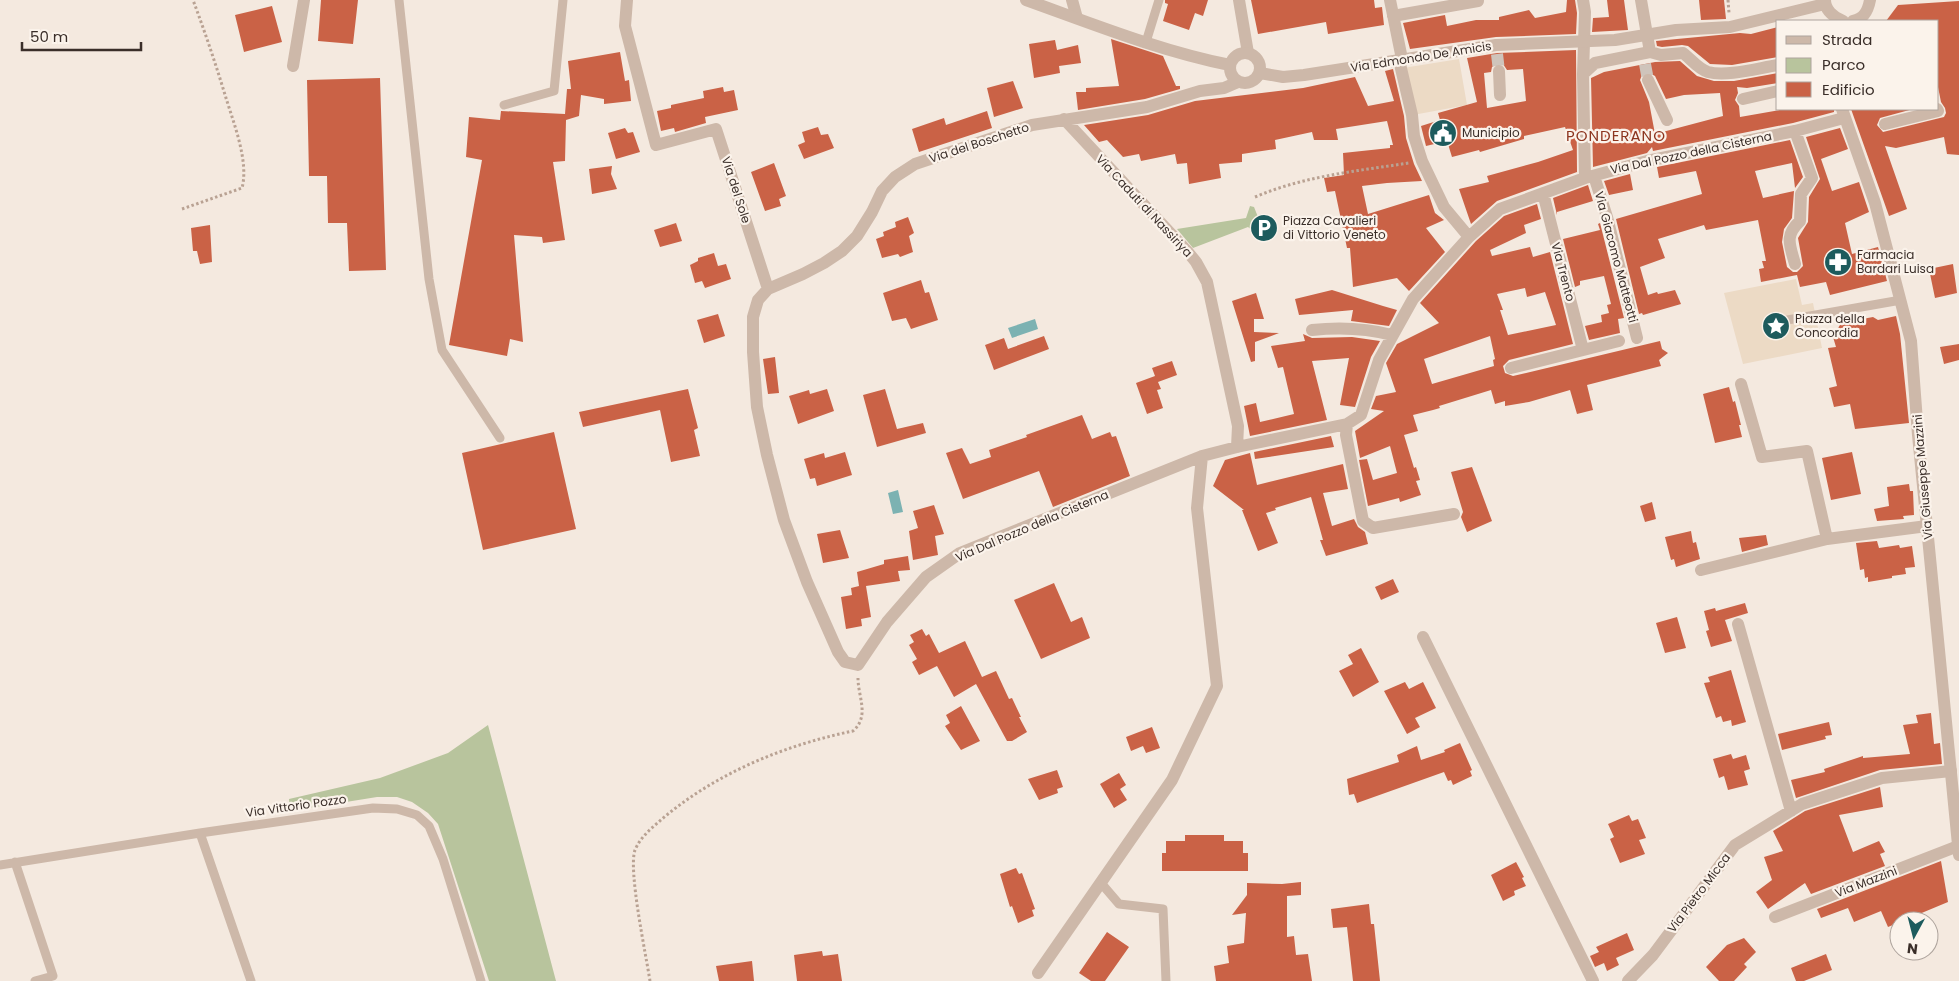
<svg xmlns="http://www.w3.org/2000/svg" width="1959" height="981" font-family="Poppins,sans-serif">
<rect width="100%" height="100%" fill="#f4e9df"/>
<path fill="#b8c49d" d="M1250,206l4,1 4,10 -5,14 -5,-4 -55,21 -16,-19 69,-11z
M488,725l68,256h-67l-51,-157 -10,-11 -16,-11 -15,-5h-20l-87,14 -1,-12 91,-21 68,-25z"/>
<path fill="#ecdac5" d="M1459,59l8,46 -54,10 -10,-47z
M1796,279l6,26 11,-2 9,45 -79,16 -19,-71z"/>
<path fill="#7cb2b2" d="M1035,319l3,10 -26,9 -4,-10z
M898,490l5,22 -10,2 -5,-21z"/>
<path fill="#ca6246" fill-rule="evenodd" d="M321,0h37l-5,44 -35,-3z
M1165,0h43l-5,16 -8,-3 -6,17 -26,-9 5,-17 -3,-1z
M1251,0h123l1,8 7,-1 2,18 -56,9 -2,-12 -68,12z
M1567,0h8l2,13 -1,21 -80,3 -86,12 -7,-26 42,-8 2,11 29,-6h23v-3l30,-7 6,8 31,-6z
M1607,0h17l4,30 -36,2 1,-14 16,-1z
M1699,0h25l2,19 -25,1z
M1959,1v154l-12,-1 -3,-17 -48,11 -11,-2 22,63 -18,7 -38,-107h62l-33,9 -3,7 6,7 61,-15 2,-4 -1,-5 -4,-6 -3,-15v-66h-52l12,-16z
M272,6l10,36 -38,10 -9,-37z
M1778,27v30l-46,8 -22,-1 -22,-18 -6,-1 -20,2 -5,-1 -1,-5 84,-8 11,1z
M1111,39l52,17 13,30h4v3l-35,10 -67,11 -2,-18h10v-4l33,-2z
M1055,40l2,10 21,-5 3,18 -22,3 1,7 -26,5 -5,-34z
M1576,50l1,122 -80,29 -26,23 -12,-35 30,-7 -2,-6 51,-14 35,-12 -8,-23 -41,9v3l-44,13 -1,-2 -27,7 -5,-16 -21,5 -5,-20 19,-6 -2,-7 39,-11 -10,-44 30,-5zM1498,63l5,1 4,6 16,-1 3,32 -39,7 -3,-35 7,-1 1,-5z
M620,52l5,29 4,-1 2,21 -27,3v-5l-23,-4 -2,21 -13,4 -1,41 -12,1 12,78 -22,3 -1,-6 -28,-2 9,107 -13,-3 -3,17 -58,-11 33,-185 -16,-3 3,-40 31,3 1,-9 64,3 2,-25h4l-3,-28z
M1680,61l17,15 17,5h20l44,-8v10l-31,5 -10,-1 1,6 -3,7 4,6 1,11 45,-8h49v3l-41,11 -140,28 -1,-4 -5,6 -54,14 -2,-89 13,-6 51,-10zM1648,72l7,4 11,23 18,-4 36,-2 3,23 -68,18 -6,-32 -9,-22 2,-5z
M1393,69l11,47 2,22 8,26 8,17 -35,2 -25,3 6,28 61,-19 6,18 9,7 -18,8 19,24 -36,39 -12,-13 -44,9 -3,-39h-3l-12,-57 -8,1 -3,-14 20,-3 -1,-22 47,-5v-3h3l-6,-24 -51,8 2,11h-24l-2,-8 -37,8 1,9 -34,5v8l-23,2 2,14 -32,6 -2,-21 -10,1 -2,-10 -34,7 -2,-7 -16,3 -16,-17 -8,2 -15,-17 64,-10 47,-14 108,-13 52,-11 13,29 26,-5 -9,-30z
M380,78l6,192 -37,1 -2,-48h-19l-1,-47h-18l-2,-96z
M1013,81l10,27 -29,9 -7,-29z
M723,87l1,5 10,-2 4,20 -33,7 1,6 -31,9 -1,-4 -13,3 -4,-20 14,-3v-3l33,-7 -1,-7z
M987,111l5,17 -73,24 -7,-23 32,-11 2,7z
M818,127l3,8 7,-1 6,14 -30,11 -6,-14 7,-3 -3,-10z
M625,128l3,5 5,-1 7,20 -24,7 -8,-26z
M1840,128l8,21 -27,10 11,32 27,-9 10,30 -24,11 7,31 26,-7 9,34 -57,14 -4,-13 -26,5 -3,-12 -36,7 -2,-13 5,-1 -2,-7h4l-8,-41 -52,10 -2,-5 -46,14 7,19 -25,9 8,28 9,-3 1,2 17,-4 6,14 -38,11 -1,-2 -3,1 -23,-95 86,-25 -6,-23 -37,7 -2,-11 133,-27 13,37 -8,11 -3,-25 -37,8 8,27 31,-7 -2,27 -8,11 -2,13 5,25 6,5h4l6,-6 -5,-28 10,-16 1,-25 11,-18 -14,-42z
M774,163l12,33 -7,3 2,7 -16,5 -14,-39z
M612,166l-1,8 6,15 -25,5 -3,-25z
M1630,174l3,16 -24,5 -5,-14z
M1588,185l5,16 -36,11v3l-4,-17z
M1537,204l4,15 -17,6 2,8 -36,17 2,6 38,-9 3,10 17,-5 23,92 -64,16 -6,6 2,7 8,3 147,-35 2,8 6,4 -9,7 2,6 -74,19 6,25 -16,4 -7,-24 -41,12 -24,4v-5l-10,3 -4,-14 -52,16 1,2 -7,2 -20,5 5,16 -14,4 10,33 2,-1 4,13 -4,1 5,14 -21,7 -1,-4 -31,8 -9,-46 8,-1 6,21 24,-7 -7,-27 -30,12 -5,-27 29,-20 -13,-2 5,-13 20,-4 -10,-29 11,-19 42,-21 -19,-20 56,-62 28,-25zM1525,288l2,9 18,-5 11,33 -48,10 -8,-25h3l-6,-16zM1490,336l5,23 -2,1 1,6 -62,18 -8,-25z
M908,217l6,16 -5,3 4,16 -13,5 -2,-3 -16,4 -6,-19 8,-3 -1,-4 13,-5 -1,-5z
M676,223l6,18 -22,6 -6,-17z
M1600,223l24,95 -6,1 2,14 -31,7 -4,-14 17,-4 -1,-7 8,-2 -2,-8 4,-1 -7,-28 -24,5v4l-5,2 -12,-48 37,-9 -2,-6z
M210,225l2,37 -12,2 -3,-13h-4l-2,-23z
M714,253l4,13 8,-2 5,15 -26,9 -3,-7 -7,2 -5,-18 8,-4v-3z
M1953,264l4,29 -22,5 -6,-29z
M921,280l4,13 4,-1 9,28 -27,9 -5,-11 -14,3 -9,-28z
M1332,290l51,16 14,4 -8,16 -38,-5 2,-11 -54,5 -4,-16z
M1256,293l8,26h-10v13l25,1 -24,9v19l-4,1 -19,-61z
M718,314l7,22 -21,7 -7,-23z
M1896,316l4,18 9,89 -54,6 -5,-25 -16,3 -5,-19 8,-2 -9,-38 8,-1 -3,-10 8,-14 32,-6 5,3z
M1303,334l9,4 40,-1 28,4 -9,16 -16,50 -15,-2 9,-47 -37,3 15,59 -77,16 -6,-30 12,-3 4,19 34,-8 -11,-47 -5,1 -7,-22 34,-5z
M1044,336l5,13 -55,21 -9,-25 19,-7 4,11z
M1959,344v16l-15,4 -4,-17z
M775,357l4,36 -11,1 -5,-35z
M1172,361l5,14 -19,7 3,7 -4,1 6,18 -16,6 -11,-31 19,-7 -3,-8z
M1729,387l4,15 2,-1 6,24h-2l3,12 -27,6 -12,-49z
M688,389l10,39 -4,2 6,26 -29,6 -11,-52 -77,17 -4,-15z
M827,389l7,22 -36,13 -9,-28 20,-6 1,4z
M885,389l12,40 26,-6 3,10 -49,14 -14,-52z
M1082,415l10,24 18,-7 2,5 4,-1 14,40 -77,31 -14,-36 -76,28 -17,-46 16,-5 8,16 21,-7 -2,-7 38,-13 -1,-2z
M554,432l22,97 -93,21 -21,-97z
M1331,436l3,11 -79,12 -1,-7z
M845,452l7,23 -35,11 -2,-8 -5,1 -6,-20 20,-6 1,5z
M1852,452l9,42 -30,6 -9,-42z
M1250,453l7,32 86,-21 5,25 -25,4 9,33 22,-7 4,8 7,5 3,12 -42,12 -6,-16h3l-12,-43 -36,11 1,2 -10,3 12,30 -20,8 -16,-41h2l-31,-24 12,-26z
M1472,467l20,54 -25,11 -6,-15 2,-5 -12,-40z
M1909,484l1,7h3l1,24 -11,1 1,3 -27,2 -3,-12 15,-3 -2,-19z
M1652,502l4,17 -11,3 -5,-16z
M934,505l10,29 -9,2 3,19 -25,5 -4,-29 9,-3 -5,-17z
M840,530l9,28 -26,5 -6,-29z
M1691,531l2,12 3,-1 4,17 -24,8 -2,-8 -3,1 -6,-23z
M1766,535l2,10 -26,7 -3,-14z
M1877,541l2,7 20,-3 1,3 12,-2 3,21 -10,1 1,6 -14,2v2l-24,4v-5l-3,1 -1,-9 -4,1 -4,-27z
M908,556l2,14 -12,1 2,10 -34,5 5,31 -10,2 1,7 -16,3 -5,-32 11,-2 -1,-7 8,-2 -2,-14 27,-8v-4z
M1393,579l6,13 -18,8 -6,-13z
M1054,583l17,39 11,-5 8,21 -49,21 -27,-59z
M1745,603l3,10 -23,7 7,21 -21,6 -5,-16 3,-1 -5,-19 11,-3 1,3z
M1677,617l9,31 -21,5 -9,-30z
M922,629l4,7 3,-2 10,19 26,-12 17,36 14,-6 13,28 3,-1 9,19h-2l8,15 -15,9h-5l-31,-57 -22,13 -17,-31 -18,9 -7,-13 5,-3 -8,-14 5,-3 -4,-7z
M1361,648l18,34 -26,15 -14,-26 14,-7 -5,-9z
M1731,670l15,52 -14,4 -1,-6 -8,2 -2,-6 -5,2 -12,-35 6,-1 -2,-5z
M1405,682l4,7 14,-7 13,26 -21,10 5,9 -13,7 -23,-43z
M961,706l19,35 -19,9 -16,-24 5,-3 -4,-8z
M1931,713l3,31 6,-1 2,21 -62,6 -84,28 -5,-18 34,-8 -1,-3 39,-13v2l47,-4 -7,-29 15,-2 -2,-8z
M1829,722l3,13 -7,1 1,3 -44,11 -4,-16z
M1152,727l8,21 -14,5 -3,-7 -12,5 -5,-14z
M1460,743l12,27 -2,1 2,5 -19,9 -2,-5 -3,1 -4,-9 -87,31 -3,-9 -5,1 -2,-16 52,-17 -2,-7 20,-9 4,14 24,-8 -1,-2z
M1731,754l2,5 13,-4 4,14 -6,2 4,14 -20,5 -4,-14 -5,2 -6,-19z
M1057,770l6,17 -6,2 1,4 -19,7 -11,-21z
M1119,773l7,12 -6,4 7,11 -13,8 -14,-24z
M1880,787l3,20 -44,8 14,37 26,-11 6,11 -5,2 5,12 -74,28 -6,-11 -37,26 -12,-17 16,-12 -8,-23 19,-6 -10,-20 32,-20z
M1629,815l3,6 6,-2 8,19 -7,2 6,14 -25,9 -10,-24 4,-2 -6,-13z
M1185,835h39v6h19v12h5v18h-86v-18h4v-12h19z
M1941,861l7,41 -60,25 -7,-16 -27,11 -6,-14 -27,10 -4,-9z
M1516,862l8,15 -2,1 4,8 -12,5 1,4 -12,6 -12,-26z
M1016,868l3,6 3,-1 13,36 -3,1 2,6 -16,7 -6,-17 -2,1 -10,-33z
M1301,882v13l-14,1v41l7,-1 2,19 12,-1 4,27h-96l-2,-15 15,-3 -2,-17 17,-3 2,-30 -14,2 15,-20v-12l35,1z
M1369,904l2,20h3l6,57h-27l-6,-54 -14,1 -2,-19z
M1107,932l22,15 -24,34h-14l-12,-8z
M1627,933l7,17 -18,8 3,7 -12,6 -3,-8 -9,4 -5,-11 9,-4 -3,-5z
M1744,938l12,14 -12,12 3,3 -13,14h-15l-13,-14 21,-22z
M822,951l1,5 15,-2 4,27h-45l-3,-26z
M1826,954l6,16 -28,11h-8l-5,-13z
M752,961l2,20h-35l-3,-15z"/>
<g fill="none" stroke-linecap="round" stroke-linejoin="round">
<path stroke="#cfc4bb" stroke-width="12" stroke-dasharray="12 6" stroke-linecap="butt" d="M1497,54l2,17
M1645,64l3,16"/>
<path stroke="#b9a293" stroke-width="3" stroke-dasharray="2.5 2.5" stroke-linecap="butt" d="M1728,0l1,13
M1255,197c49,-21 102,-26 154,-34
M182,209l60,-21c7,-26 -8,-64 -16,-90 -10,-33 -21,-66 -33,-98
M650,981c-4,-26 -22,-111 -15,-131 6,-14 17,-22 27,-31 54,-46 123,-74 191,-88 17,-15 5,-34 5,-53"/>
<path stroke="#cdb8a9" stroke-width="9" d="M399,0l30,279 13,71 58,88
M1146,42l13,-42
M504,105l50,-14 9,-91
M1770,323l131,-23
M200,833l51,148
M15,862l38,114 -18,5
M0,865l200,-32 173,-25 24,1 20,6 12,11 14,33 38,122
M1101,883l18,21 44,5 3,72"/>
<path stroke="#cdb8a9" stroke-width="12" d="M627,0l-2,26 31,119 60,-16 52,160
M1072,0l5,18
M1239,0l9,53
M1390,0l12,59
M1583,0l2,12 -2,62 2,104
M1641,0l9,52 11,3 22,-2c8,6 15,16 25,19 19,5 50,-4 70,-7
M1393,16l85,-15
M1399,60l13,55 2,21 8,25 22,46 25,30
M293,66l11,-66
M1499,71l1,24
M1583,74l12,-11 55,-11
M1648,80l19,40
M1238,82l-14,6 -24,3 -53,16 -115,18 -117,39 -20,13 -13,14 -10,21 -15,24 -15,15 -18,12 -21,11 -35,15 -10,11 -5,17v35l4,55 10,48 17,65 23,62 31,70 7,10 13,3 29,-43 39,-45 34,-24 242,-97 35,-9 110,-23 14,-9 18,-55 34,-61 56,-62 31,-28 85,-31 62,-17 148,-30 49,-13
M1743,99l35,-8
M1064,119l123,132 9,11 11,20 31,144 -1,21
M1885,124l53,-13 -1,-2
M1594,176l13,41 30,121
M1543,193l40,157
M1795,264c-5,-19 -11,-28 5,-43l1,-27 11,-16 -17,-47
M1312,330c28,-3 53,-2 80,5
M1511,368l108,-27
M1741,384l21,73 45,-6 20,88
M1347,424l-1,11 17,86 10,7 81,-14
M1701,570l126,-31 100,-13
M1738,624l53,187
M1423,637l170,344
M1775,917l183,-71
M1038,973l134,-193 45,-94 -20,-178 5,-52
M1628,981l25,-26 82,-110 67,-41 80,-26 69,-7"/>
<path stroke="#cdb8a9" stroke-width="12" d="M1026,0c67,24 134,51 204,65
M1825,0c0,11 9,17 18,21
M1853,21c11,-2 15,-10 17,-21
M1230 68a15 15 0 1 1 30 0a15 15 0 1 1-30 0Z
M1260,73l23,4 21,-2 192,-30 119,-5 61,-10 54,-3 95,-23
M1842,109l33,94 36,138 7,94 41,420"/>
</g>
<defs>
<g id="civic-disc" transform="scale(1.4375)"><circle r="9.5" fill="#1d5b5d" stroke="#fbf3eb"/><path d="M-.6-6.5H3V-4.5H.6V-3L4-1V1h2V6H-6V1h2V-1L-.6-3ZM-1.2 2.5V6h2.4V2.5Z" fill="#fff"/></g>
<g id="parking-disc" transform="scale(1.4375)"><circle r="9.5" fill="#1d5b5d" stroke="#fbf3eb"/><path d="M-3.5-5.5H1a3.5 3.5 0 0 1 0 7H-1V5.5H-3.5ZM-1-3.4V-.6H.8a1.4 1.4 0 0 0 0-2.8Z" fill="#fff"/></g>
<g id="pharmacy-disc" transform="scale(1.4375)"><circle r="9.5" fill="#1d5b5d" stroke="#fbf3eb"/><path d="M-2-6h4v4h4v4h-4v4h-4v-4h-4v-4h4Z" fill="#fff"/></g>
<g id="sight-disc" transform="scale(1.4375)"><circle r="9.5" fill="#1d5b5d" stroke="#fbf3eb"/><path d="M0-6L1.8-2.2L6-1.7L2.9 1.2L3.7 5.4L0 3.3L-3.7 5.4L-2.9 1.2L-6-1.7L-1.8-2.2Z" fill="#fff"/></g>
</defs>
<g fill-rule="evenodd">
<use href="#civic-disc" x="1443" y="133"/>
<use href="#parking-disc" x="1264" y="228"/>
<use href="#pharmacy-disc" x="1838" y="262"/>
<use href="#sight-disc" x="1776" y="326"/>
</g>
<g text-anchor="middle" stroke-width="4.5" stroke-linejoin="round" paint-order="stroke">
<g font-size="12" fill="#3a2e29" stroke="#fbf3eb">
<text transform="translate(1421 57) rotate(-9)" y="4">Via Edmondo De Amicis</text>
<text transform="translate(979 143) rotate(-18)" y="4">Via del Boschetto</text>
<text transform="translate(1691 153) rotate(-12)" y="4">Via Dal Pozzo della Cisterna</text>
<text transform="translate(736 190) rotate(72)" y="4">Via del Sole</text>
<text transform="translate(1144 206) rotate(47)" y="4">Via Caduti di Nassiriya</text>
<text transform="translate(1616 257) rotate(75)" y="4">Via Giacomo Matteotti</text>
<text transform="translate(1563 272) rotate(75)" y="4">Via Trento</text>
<text transform="translate(1923 477) rotate(-95)" y="4">Via Giuseppe Mazzini</text>
<text transform="translate(1032 526) rotate(-23)" y="4">Via Dal Pozzo della Cisterna</text>
<text transform="translate(296 806) rotate(-8)" y="4">Via Vittorio Pozzo</text>
<text transform="translate(1866 882) rotate(-21)" y="4">Via Mazzini</text>
<text transform="translate(1699 893) rotate(-53)" y="4">Via Pietro Micca</text>
</g>
<g font-size="12" fill="#3a2e29" stroke="#fbf3eb" text-anchor="start">
<text x="1462" y="137">Municipio</text>
<text x="1283" y="225">Piazza Cavalieri<tspan x="1283" dy="14">di Vittorio Veneto</tspan></text>
<text x="1857" y="259">Farmacia<tspan x="1857" dy="14">Bardari Luisa</tspan></text>
<text x="1795" y="323">Piazza della<tspan x="1795" dy="14">Concordia</tspan></text>
</g>
<g font-size="15" letter-spacing="1" fill="#8c351f" stroke="#fbf3eb">
<text x="1616" y="141">PONDERANO</text>
</g>
</g>
<rect x="1776" y="20" width="162" height="90" fill="#fbf3eb" stroke="#aea49d"/>
<rect x="1786" y="36" width="25" height="8" fill="#cdb8a9" stroke="#aea49d"/>
<text x="1822" y="45" font-size="15" fill="#3a2e29">Strada</text>
<rect x="1786" y="58" width="25" height="15" fill="#b8c49d" stroke="#aea49d"/>
<text x="1822" y="70" font-size="15" fill="#3a2e29">Parco</text>
<rect x="1786" y="82" width="25" height="15" fill="#ca6246" stroke="#aea49d"/>
<text x="1822" y="95" font-size="15" fill="#3a2e29">Edificio</text>
<g transform="translate(1914 936) rotate(187)"><circle r="24" fill="#fbf3eb" stroke="#aea49d"/>
<path d="M0-4L9 19L0 12L-9 19Z" fill="#1d5b5d"/>
<text y="-8" font-size="14" font-weight="bold" text-anchor="middle" fill="#3a2e29">N</text>
</g>
<path d="M22 42v8h119v-8" fill="none" stroke="#3a2e29" stroke-width="2.5"/>
<text x="30" y="42" font-size="15" fill="#3a2e29" stroke="#fbf3eb" stroke-width="4" paint-order="stroke">50 m</text>
</svg>
